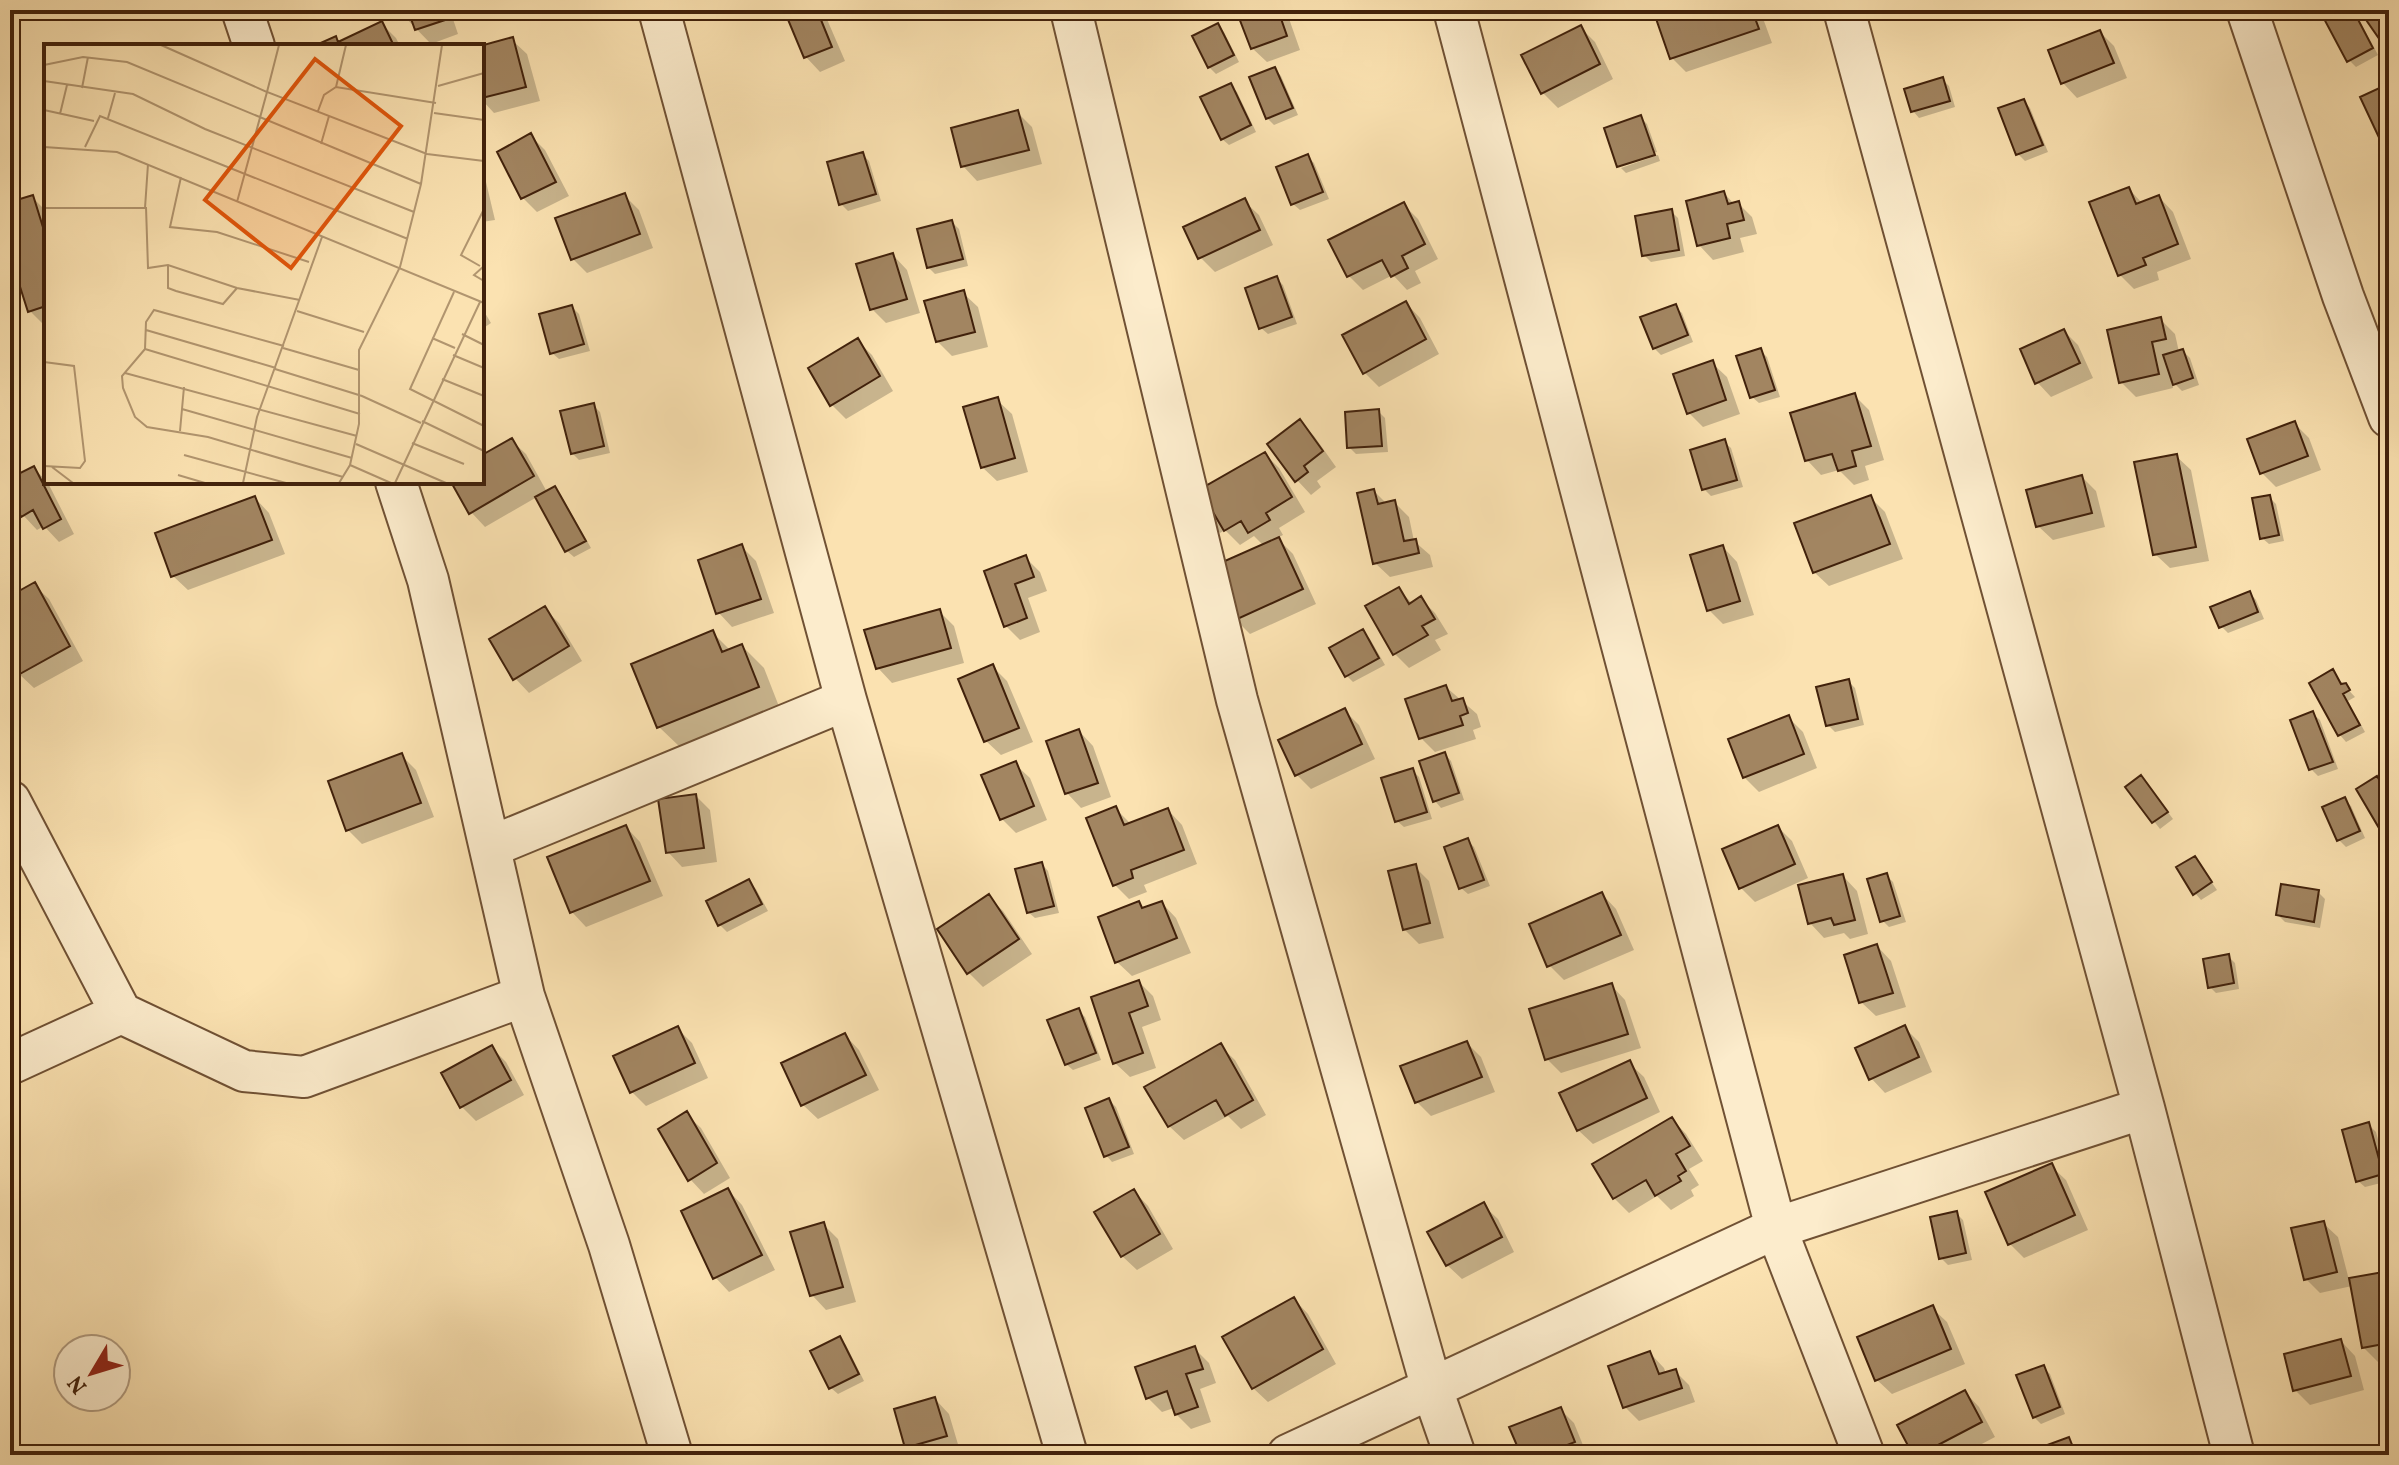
<svg xmlns="http://www.w3.org/2000/svg" width="2399" height="1465" font-family="Vollkorn,serif">
<rect width="100%" height="100%" fill="#fbe2b1"/>
<filter id="stains"><feTurbulence type="fractalNoise" baseFrequency=".0025" numOctaves="4"/><feColorMatrix values="0 0 0 0 .2 0 0 0 0 .09 0 0 0 0 .02 0 0 0 .5 -.17"/></filter>
<radialGradient id="worn" r=".72"><stop offset=".6" stop-color="#630" stop-opacity="0"/><stop offset="1" stop-color="#630" stop-opacity=".3"/></radialGradient>
<path fill="#0003" d="M398,10h52l8,24 -27,10z
M786,10h37l22,51 -25,11 -14,-15z
M919,10h23l-17,6z
M1124,10h27l-19,8z
M1238,10h48l14,40 -33,12 -15,-14z
M1655,10h105l12,33 -86,29 -14,-14z
M2336,10h18l24,45 -22,12 -7,-7z
M382,24l14,14 4,8h-82l17,-8 6,5z
M1217,25l7,7 15,30 -23,12 -7,-7z
M1580,27l15,15 18,37 -55,29 -15,-15 -19,-37z
M2100,32l14,14 13,32 -50,20 -14,-15z
M512,40l15,14 13,47 -46,12 -12,-13v-52z
M1275,69l6,7 17,39 -24,10 -7,-7z
M1942,79l7,7 6,21 -36,11 -6,-7z
M1230,85l7,7 19,40 -27,13 -7,-6z
M2387,86l2,2v60l-5,-5z
M2024,101l6,7 18,44 -23,9 -7,-7z
M1017,112l15,15 10,37 -65,17 -14,-15z
M1640,117l7,7 10,28 -37,12v3l-1,-1z
M531,136l14,14 24,46 -32,16 -14,-14z
M862,154l7,7 12,40 -33,10 -7,-7z
M1658,155l2,6 -34,12 -5,-5z
M1307,156l7,7 15,36 -29,11 -7,-6z
M482,165l13,55 -13,2z
M2129,189l14,15 16,-7 14,15 18,47 -34,13 2,8 -25,9 -14,-14z
M1724,193l10,11 4,-1 14,14 5,17 -17,4 4,14 -31,8 -14,-15z
M624,195l15,15 14,38 -66,25 -14,-14z
M32,197l14,14v113l-2,1 -14,-14 -20,-63v-44z
M1244,201l15,14 14,30 -58,27 -15,-15z
M1403,204l15,15 20,40 -23,12 6,12 -14,7 -14,-15 -30,15 -14,-14z
M1671,211l7,7 7,38 -34,6 -7,-7z
M952,222l7,7 9,37 -33,8 -7,-7z
M893,255l14,15 13,43 -34,10 -14,-14z
M1276,278l7,7 14,39 -29,10 -7,-6z
M963,293l15,14 10,40 -36,9 -15,-15z
M1406,303l14,15 19,36 -60,33 -15,-15z
M572,307l7,7 11,37 -31,8 -7,-6z
M1675,307l7,6 11,29 -32,13 -7,-7z
M482,308l9,15 -9,6z
M2160,319l15,15 4,18 4,-1 7,7 9,27 -17,6 -11,-11 2,8 -37,9 -15,-15z
M2064,331l14,14 15,33 -42,19 -14,-15z
M858,341l14,14 21,36 -47,28 -15,-15z
M1760,350l7,7 13,40 -21,6 -7,-6z
M1712,363l15,14 13,37 -37,13 -14,-14z
M1855,396l14,14 15,50 -19,6 4,14 -15,5 -15,-15 -18,5 -14,-15z
M997,400l15,14 16,58 -31,9 -15,-14z
M593,405l7,7 10,41 -31,7 -7,-7z
M1378,411l7,7 3,34 -32,2 -7,-7z
M1300,422l14,14 22,31 -19,14 4,6 -10,8 -14,-15z
M2294,423l15,15 12,32 -45,17 -14,-14z
M10,437l11,23 -11,5z
M511,440l15,14 21,38 8,-4 6,7 30,53 -17,9 -7,-6 -30,-54 -52,30 -14,-15 -18,-30h29v-25z
M1724,442l7,6 12,39 -32,9 -7,-7z
M1265,454l14,14 26,44 -26,16 4,7 -6,3 16,16 23,50 -66,30 -15,-15 29,-73 -10,-10 -14,9 -15,-15 -5,3 -14,-15z
M2176,456l15,14 18,91 -39,7 -15,-14z
M34,468l14,15 26,51 -15,8 -15,-16 -7,4 -14,-15 -13,-25v-10z
M2082,477l14,14 9,36 -52,13 -15,-14z
M1374,491l13,13 7,-2 15,15 5,24 16,14 3,12 -43,10 -15,-14z
M1870,497l15,15 18,47 -74,27 -15,-14z
M2269,497l7,7 8,37 -15,3 -7,-6z
M255,498l14,15 16,41 -97,36 -15,-14z
M742,547l14,14 18,52 -42,14 -14,-15z
M1723,547l14,15 17,53 -31,9 -14,-14z
M1026,558l14,14 7,19 -19,7 12,34 -20,8 -14,-14 -20,-54z
M34,585l15,14 34,62 -49,27 -15,-14 -9,-17v-24l7,-4 -7,-12v-19z
M1399,590l14,14 8,-5 14,14 13,21 -13,6 6,10 -32,18 -14,-14z
M2250,593l6,7 8,19 -36,14 -7,-7z
M545,609l14,14 23,38 -53,32 -14,-15z
M939,611l15,15 10,37 -72,20 -14,-15z
M1363,632l7,7 15,26 -32,17 -6,-6z
M713,633l18,18 11,-5 22,22 16,41 -99,39 -22,-21z
M992,666l15,15 26,61 -32,13 -15,-14z
M2332,672l23,25 -7,4 17,31 -19,10 -6,-7 -29,-52z
M1848,681l7,7 9,37 -29,7 -7,-7z
M1446,687l31,27 4,13 -8,3 3,9 -41,13 -14,-14z
M1344,710l15,15 16,34 -64,30 -14,-14z
M2313,714l7,6 18,49 -20,7 -7,-7z
M1788,717l15,15 14,36 -58,24 -15,-15z
M1079,731l14,15 18,51 -30,11 -14,-15z
M1445,754l6,7 13,39 -23,8 -6,-7z
M402,756l14,14 18,47 -72,27 -14,-14z
M1015,764l15,14 17,42 -31,13 -14,-14z
M1412,770l7,7 13,42 -28,8 -7,-6z
M2377,778l12,17 -2,38 -6,-6z
M2147,784l26,35 -13,10 -32,-41z
M696,796l14,14 7,52 -35,5 -14,-15z
M2344,799l7,7 14,32 -19,9 -7,-7z
M1116,809l14,14 38,-13 14,15 15,39 -53,21 3,7 -18,7 -14,-14z
M626,827l14,15 23,54 -77,31 -14,-15z
M1778,827l14,14 16,37 -53,24 -15,-15z
M1467,840l7,7 16,39 -22,8 -7,-6z
M2195,858l22,32 -16,10 -6,-7z
M1042,864l6,7 11,42 -24,5 -7,-6z
M1415,867l14,14 15,57 -25,6 -15,-15z
M1886,875l7,7 13,40 -17,5 -7,-7z
M1843,876l14,15 11,43 -18,5 -6,-6 -20,5 -14,-15z
M749,882l7,7 12,22 -41,21 -7,-7 -11,-23z
M2318,892l7,7 -5,29 -35,-6 -7,-7z
M1602,894l14,15 18,41 -70,30 -15,-15z
M988,896l15,15 29,43 -49,33 -14,-14 -29,-43z
M1138,903l7,7 17,-7 14,15 15,35 -59,23 -15,-14z
M1877,946l14,15 15,46 -30,9 -15,-14z
M2228,956l7,7 4,26 -23,4 -6,-6z
M1139,982l14,14 8,24 -19,7 14,41 -26,9 -15,-14 -22,-65z
M1611,985l14,15 16,48 -80,25 -14,-14z
M1078,1010l7,7 16,43 -28,10 -7,-6z
M1905,1028l14,14 13,30 -47,21 -14,-15z
M678,1029l14,14 16,35 -62,28 -14,-14z
M845,1035l14,15 20,40 -61,29 -15,-14z
M1467,1043l14,14 14,35 -64,24 -14,-14z
M1220,1046l15,14 31,55 -25,14 -13,-13 -44,24 -15,-14z
M492,1048l14,14 18,33 -48,26 -15,-15z
M1629,1063l15,14 16,35 -67,32 -15,-14z
M1109,1100l7,7 18,47 -22,8 -6,-7z
M686,1114l15,14 29,50 -26,16 -14,-15z
M1672,1119l14,15 17,27 -14,8 10,16 -8,5 3,6 -23,14 -14,-14 -28,17 -15,-15z
M2369,1125l7,7 13,49 -24,6 -7,-6z
M2051,1166l15,14 22,50 -64,28 -15,-15z
M728,1190l14,15 33,65 -46,22 -14,-15z
M1134,1191l14,15 25,43 -36,21 -15,-14z
M1483,1205l15,14 16,33 -52,27 -15,-14z
M1956,1213l7,7 9,40 -24,5 -7,-7z
M2323,1223l15,14 11,43 40,-7v87l-11,2 -15,-15 -11,-61 -32,7 -14,-14z
M823,1224l15,15 18,63 -30,8 -14,-15z
M1294,1299l14,15 28,50 -68,38 -15,-14z
M1932,1308l15,14 18,42 -73,30 -15,-14z
M840,1338l6,7 18,36 -26,13 -7,-6z
M2341,1341l14,15 9,34 -54,15 -15,-15z
M1194,1348l15,15 7,20 -16,6 11,33 -20,7 -15,-15 -2,-6 -12,4 -14,-14z
M1650,1353l14,15 2,6 9,-3 14,14 6,17 -56,19 -14,-14z
M2043,1367l7,7 15,40 -24,10 -7,-7z
M1965,1392l14,15 16,30 -34,18h-46z
M935,1399l14,15 11,37 -15,4h-30l-8,-8z
M1560,1409l14,14 13,32h-64z
M2068,1439l15,16h-48z
M1685,1448l7,7h-29z"/>
<path fill="#a28561" stroke="#41210b" stroke-width="2" d="M408,10h34l3,10 -30,10z
M784,10h33l15,37 -28,11z
M1236,10h42l9,26 -36,13z
M1653,10h99l7,19 -89,30z
M2331,10h22l20,38 -26,14 -25,-47z
M2368,10h21v43l-27,-39z
M382,21l12,25h-80l22,-10 2,6z
M1218,23l16,32 -26,13 -16,-32z
M1581,25l19,39 -59,30 -20,-39z
M2100,30l14,33 -53,21 -13,-34z
M513,37l13,50 -44,11v-52h-2z
M1275,67l18,41 -27,11 -17,-42z
M1943,77l7,24 -39,11 -7,-23z
M1231,83l20,42 -30,15 -21,-43z
M2388,84l1,57 -7,3 -22,-47z
M2024,99l19,46 -27,10 -18,-47z
M1018,110l11,40 -68,17 -10,-39z
M1641,115l14,40 -38,12 -13,-39z
M531,133l25,49 -35,17 -24,-47z
M863,152l13,42 -37,11 -12,-43z
M1308,154l15,38 -32,13 -15,-38z
M2129,187l7,17 23,-9 19,49 -35,14 3,7 -28,11 -29,-74z
M1724,191l4,13 11,-3 5,19 -17,4 3,14 -33,8 -11,-45z
M625,193l15,41 -69,26 -16,-42z
M33,195l13,42v69l-18,6 -18,-57v-53z
M1245,198l15,32 -62,29 -15,-32z
M1404,202l21,42 -23,12 6,12 -17,9 -9,-17 -35,17 -19,-37z
M1672,209l7,41 -37,6 -7,-40z
M952,220l11,39 -36,9 -10,-39z
M893,253l14,46 -37,11 -14,-46z
M1277,276l15,41 -33,12 -14,-41z
M964,290l11,42 -39,10 -12,-41z
M1406,301l20,38 -63,35 -21,-39z
M1676,304l12,31 -35,14 -13,-32z
M572,305l12,39 -34,10 -11,-40z
M2161,317l5,22 -14,3 7,32 -40,9 -12,-53z
M2064,329l16,34 -45,21 -15,-35z
M858,338l22,38 -50,30 -22,-38z
M1761,348l14,42 -25,8 -14,-42z
M2183,349l10,29 -20,7 -10,-30z
M1713,360l13,40 -39,14 -14,-40z
M1855,393l16,53 -19,5 4,15 -18,5 -6,-17 -27,7 -15,-48z
M998,397l17,61 -34,10 -18,-61z
M594,403l10,43 -33,8 -11,-43z
M1379,409l3,37 -35,2 -2,-36z
M1300,419l23,32 -19,15 4,6 -13,10 -28,-38z
M2295,421l13,35 -48,18 -13,-35z
M512,438l22,38 -65,38 -18,-32h31v-27z
M1725,439l12,41 -35,10 -12,-40z
M1265,452l27,45 -26,16 4,7 -22,13 -7,-12 -17,10 -10,-17 -10,6 -14,-25z
M2177,454l19,93 -43,8 -19,-93z
M34,466l27,53 -18,10 -10,-19 -12,7 -11,-23v-16z
M2082,475l10,38 -56,14 -10,-37z
M555,486l31,55 -21,11 -30,-55z
M1374,489l4,15 17,-4 9,41 12,-2 3,14 -46,11 -16,-71z
M1871,495l19,49 -77,29 -19,-50z
M2270,495l9,40 -19,4 -8,-41z
M255,496l17,44 -101,37 -16,-44z
M1279,537l24,52 -70,32 -24,-53z
M742,544l19,55 -45,15 -18,-54z
M1723,545l17,56 -33,10 -17,-56z
M1026,555l8,22 -19,7 12,34 -23,9 -20,-56z
M35,582l35,64 -52,29 -8,-14v-30l4,-3 -4,-7v-25z
M1399,587l10,17 12,-8 14,23 -13,7 6,9 -35,20 -28,-49z
M2250,591l8,21 -39,16 -9,-21z
M545,606l24,40 -56,34 -24,-41z
M940,609l11,39 -75,21 -12,-39z
M1363,629l16,29 -34,19 -16,-29z
M713,630l9,22 20,-8 17,43 -102,41 -26,-64z
M993,664l26,64 -35,14 -26,-63z
M2333,669l8,15 5,-1 4,7 -7,4 17,31 -22,11 -29,-53z
M1849,679l9,40 -32,7 -10,-39z
M1446,685l6,16 11,-3 5,15 -8,3 3,9 -44,14 -14,-40z
M1345,708l17,36 -67,32 -17,-36z
M2313,711l20,51 -24,8 -19,-50z
M1789,715l15,39 -61,24 -15,-39z
M1079,729l19,54 -33,11 -19,-53z
M1445,752l14,41 -26,9 -14,-41z
M402,753l19,50 -75,28 -18,-50z
M1016,761l18,45 -34,14 -19,-45z
M1413,768l14,44 -32,10 -14,-44z
M2141,775l27,37 -16,11 -27,-36z
M2377,776l12,20v26l-10,6 -23,-39z
M696,794l8,54 -38,5 -8,-54z
M2345,797l15,34 -23,10 -15,-34z
M1116,806l8,19 44,-17 16,42 -53,20 2,8 -20,8 -27,-68z
M626,825l24,56 -80,32 -23,-56z
M1778,825l17,39 -56,25 -17,-40z
M1468,838l16,42 -25,9 -15,-42z
M2195,856l17,26 -19,13 -17,-28z
M1042,862l12,44 -27,7 -12,-44z
M1416,864l14,59 -27,7 -15,-59z
M1887,873l13,43 -20,6 -13,-43z
M1843,874l12,46 -21,5 -3,-7 -23,6 -10,-39z
M749,879l13,25 -44,22 -12,-25z
M2281,884l38,6 -5,32 -38,-7z
M1602,892l19,43 -74,32 -18,-43z
M989,894l30,45 -52,35 -30,-45z
M1139,901l3,7 20,-7 15,37 -62,25 -17,-46z
M1877,944l16,49 -34,10 -15,-48z
M2229,954l5,29 -26,5 -5,-29z
M1139,980l9,26 -19,7 14,40 -30,11 -22,-67z
M1612,983l16,51 -83,26 -16,-51z
M1079,1008l17,45 -31,12 -18,-45z
M1905,1025l14,32 -50,23 -14,-32z
M678,1026l17,37 -65,30 -17,-37z
M845,1033l21,42 -65,31 -20,-43z
M1467,1041l15,36 -67,26 -15,-37z
M1221,1043l32,57 -28,16 -9,-16 -48,27 -24,-40z
M492,1045l19,35 -51,28 -19,-35z
M1630,1060l17,38 -70,33 -18,-38z
M1109,1098l20,49 -25,10 -19,-49z
M687,1111l30,52 -29,18 -30,-52z
M1672,1117l18,29 -14,8 10,17 -8,5 3,5 -26,15 -9,-16 -33,19 -21,-35z
M2369,1122l14,52 -27,8 -14,-52z
M2052,1163l23,52 -67,30 -23,-53z
M728,1188l34,67 -49,24 -32,-68z
M1134,1189l26,45 -39,23 -27,-45z
M1484,1202l18,35 -56,29 -19,-34z
M1957,1211l9,42 -27,6 -9,-42z
M2324,1221l13,51 -33,8 -13,-52z
M824,1222l19,65 -33,9 -20,-64z
M2389,1271v72l-27,5 -13,-70z
M1294,1297l29,52 -71,40 -30,-52z
M1933,1305l18,44 -76,32 -18,-44z
M840,1336l19,38 -30,15 -19,-38z
M2341,1339l10,37 -58,15 -9,-37z
M1195,1346l8,23 -17,5 12,33 -23,8 -8,-24 -21,8 -11,-32z
M1650,1351l9,23 17,-5 6,19 -59,20 -15,-42z
M2044,1365l16,42 -27,11 -17,-43z
M1965,1390l17,32 -63,33h-6l-16,-30z
M935,1397l12,39 -42,12 -11,-39z
M1561,1407l14,35 -33,13h-21l-12,-28z
M2069,1437l7,18h-44l-1,-4z"/>
<g fill="none" stroke-linecap="round" stroke-linejoin="round">
<g stroke="#705134" stroke-width="44">
<path id="minor" d="M242,10l12,36
M659,10l187,690 221,755
M1071,10l166,690 195,689 23,66
M1454,10l322,1218 88,227
M1844,10l300,1098 90,347
M2247,10l96,286 46,121
M396,482l32,98 96,416 85,249 63,210
M10,801l111,212 123,58 60,6 220,-81
M490,847l356,-147
M10,1064l111,-51
M1288,1455l488,-227 368,-120"/>
</g>
<use href="#minor" stroke="#fceccc" stroke-width="40"/>
</g>
<g transform="translate(44 44)">
<rect width="440" height="440" fill="#fbe2b1"/>
<path fill="none" stroke="#b1956f" stroke-width="2" d="M117,1l106,47 -30,110M235,1l-12,47 160,62 57,7M0,21l39,-8 44,5 294,122M0,37l89,13 72,35 209,83M394,42l46,-13M292,43l10,-42M38,44l6,-31M0,66l50,11M274,67l6,-16 12,-8 100,16M390,69l50,7M16,70l7,-29M64,74l7,-25M277,100l8,-28M0,103l73,5 367,151M41,103l15,-31 308,123M137,133l-11,50 47,5 92,30M102,163l2,61 20,-3 69,23 63,12M0,164h101l3,-44M124,221v23l8,3 47,13 14,-16M436,222l-19,-11 23,-46M440,222l-10,9 10,6M410,248l-44,97 74,37M253,267l67,21M102,286l130,38M418,290l22,11M388,294l23,10M240,302l-130,-36 -8,12 -1,27 -23,27 1,12 12,29 12,10 61,10 135,40M239,304l76,22M101,305l215,65M409,311l31,13M0,318l30,4 11,95 -5,7 -36,-2M231,325l87,27 59,27M81,329l232,63M398,335l42,17M138,365l170,49M378,377l62,30M136,387l4,-44M368,399l52,21M312,400l90,39M140,411l102,28M306,421l41,18M8,423l21,16M134,431l27,8M199,439l14,-66 65,-180M295,439l11,-18 9,-41v-74l41,-83 21,-83 21,-139M351,439l85,-181"/>
<path fill="#e0560c" fill-opacity="0.15" stroke="#e0560c" stroke-width="4" d="M271,15l86,67 -110,142 -86,-68z"/>
<rect width="440" height="440" fill="none" stroke="#41210b" stroke-width="4"/>
</g>
<rect width="2399" height="1465" fill="none" stroke="#fbe2b1" stroke-width="40"/>
<rect x="12" y="12" width="2375" height="1441" fill="none" stroke="#41210b" stroke-width="4"/>
<rect x="20" y="20" width="2359" height="1425" fill="none" stroke="#41210b" stroke-width="2"/>
<g transform="translate(92 1373) rotate(232)"><circle r="38" fill="#fceccc" stroke="#b19b7f" stroke-width="2"/>
<path d="M0-6L14 30L0 20L-14 30Z" fill="#8f2418"/>
<text y="-12" font-size="22" font-weight="bold" text-anchor="middle" fill="#41210b">N</text>
</g>
<rect width="100%" height="100%" filter="url(#stains)"/>
<rect width="100%" height="100%" fill="url(#worn)"/>
</svg>
